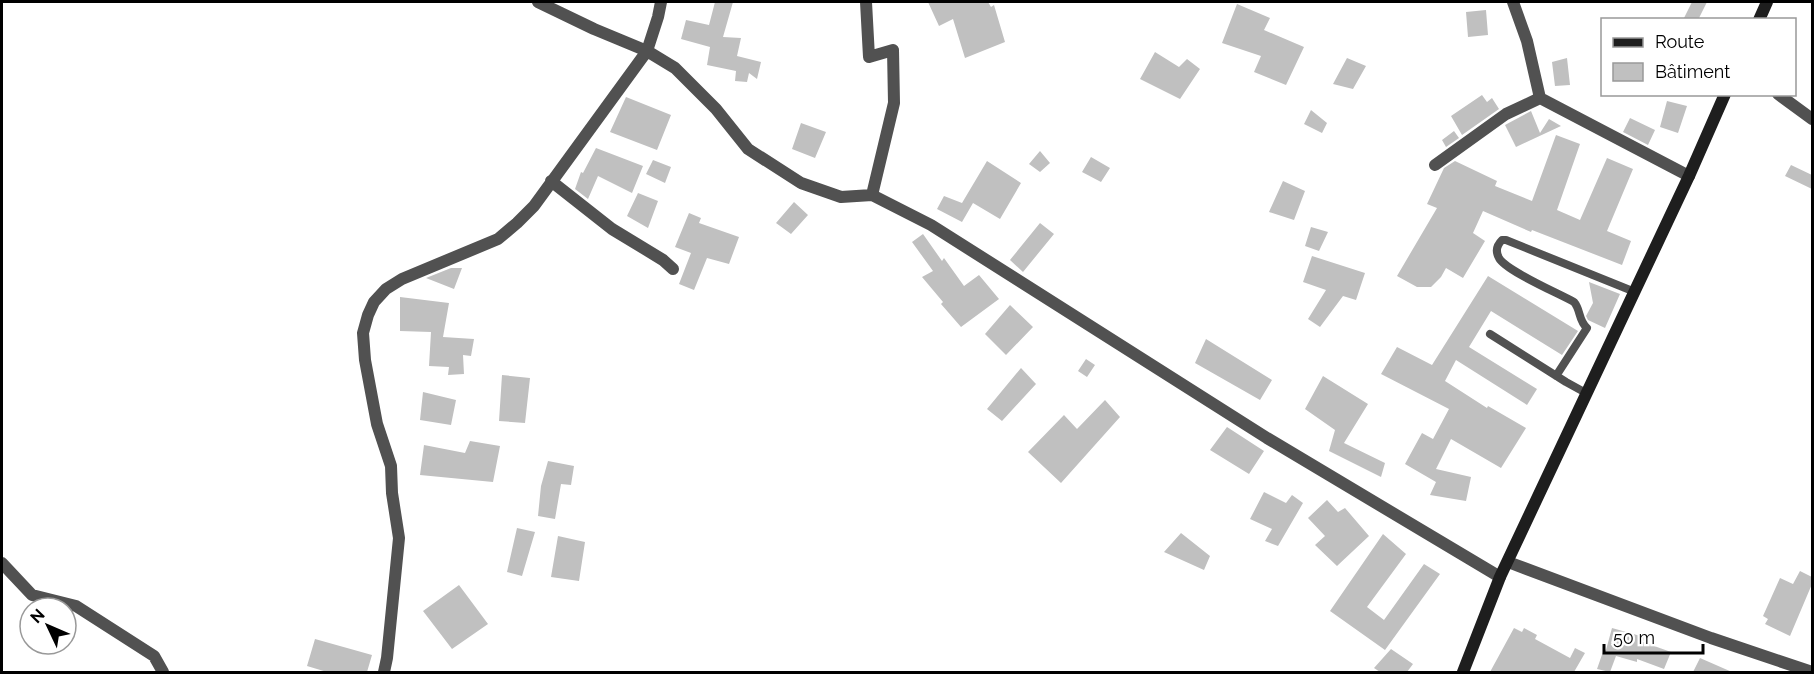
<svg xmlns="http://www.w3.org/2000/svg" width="1814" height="674" font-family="Raleway,sans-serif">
<rect width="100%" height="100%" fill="#fff"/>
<path fill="#c0c0c0" d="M715,2h18l-10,35 18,1 -4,18 24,6 -4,17 -8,-6 -2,9 -12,-1 1,-10 -29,-6 3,-18 -29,-8 5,-19 23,5z
M928,2h60l3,5 3,-2 11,37 -40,16 -12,-39 -14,7z
M1692,2h15l-9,18h-15z
M1237,4l33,14 -6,12 40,17 -18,38 -32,-13 7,-16 -39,-13z
M1486,10l2,25 -20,2 -2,-25z
M1155,52l24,15 8,-8 13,10 -20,30 -40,-20z
M1347,58l19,8 -13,23 -20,-5z
M1567,58l3,27 -15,1 -3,-24z
M1482,95l5,7 5,-4 7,11 -37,26 -11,-19z
M626,97l45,18 -14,35 -47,-18z
M1667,101l20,5 -9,27 -18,-6z
M1311,110l16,13 -5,10 -18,-9z
M1531,111l9,22 9,-14 12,7 -45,21 -11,-22z
M1630,118l25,12 -7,15 -25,-13z
M801,123l25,9 -11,26 -23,-9z
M1454,131l5,7 -13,9 -4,-7z
M1556,135l24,9 -23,66 23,10 27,-62 26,11 -26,62 24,10 -9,24 -90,-35 -1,2 -48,-21 -10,22 12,8 -22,37 -17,-10 -5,9 -10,10h-14l-20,-11 40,-68 -10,-4 17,-36 11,-7 42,20 -2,5 37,15z
M596,148l47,18 -11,27 -34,-17 -10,23 -13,-10 6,-17 2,1z
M1040,151l10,12 -10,9 -11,-8z
M1091,157l19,11 -9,14 -19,-10z
M653,160l18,7 -6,16 -19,-9z
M987,161l34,22 -21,36 -27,-16 -11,19 -25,-13 7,-13 18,7z
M1791,165l21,10v14l-27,-13z
M1283,181l22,10 -11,29 -25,-8z
M638,193l20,8 -10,27 -21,-12z
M794,202l14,13 -17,19 -15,-11z
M689,213l12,5 -2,5 40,14 -10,27 -22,-6 -13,32 -15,-6 12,-31 -16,-6z
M1040,223l14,11 -31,38 -13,-12z
M1311,227l17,5 -9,19 -14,-5z
M923,234l19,27 2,-3 20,28 15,-11 20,24 -38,28 -20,-23 2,-2 -21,-25 11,-6 -21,-29z
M1312,256l53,17 -9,27 -13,-4 -23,31 -12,-8 18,-29 -23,-8z
M451,268h11l-8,21 -28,-11z
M1488,276l90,55 -16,24 -71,-44 -22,36 68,42 -10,16 -71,-45 -11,21 42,27 1,-2 38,22 -25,40 -50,-29 -15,30 35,8 -5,24 -36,-6 6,-13 -31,-18 17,-31 11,6 16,-30 -68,-35 16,-27 35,18z
M1589,282l31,12 -15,34 -17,-8 -2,-4 7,-13z
M400,297l49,6 -6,34 31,2 -3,17 -8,-1 1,19 -16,1 1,-8 -20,-1 2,-34 -31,-1z
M1010,305l23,22 -27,28 -21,-21z
M1206,339l66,41 -12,20 -65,-37z
M1086,359l9,6 -8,12 -9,-6z
M1021,368l15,16 -34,37 -15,-12z
M502,375l28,3 -5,45 -26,-2z
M1323,376l45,28 -24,39 41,20 -4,14 -52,-26 6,-21 -30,-21z
M423,392l33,8 -5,25 -31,-5z
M1105,400l15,17 -59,66 -33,-31 36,-37 13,14z
M1227,427l37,24 -15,23 -39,-24z
M470,441l30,5 -7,36 -73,-7 4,-30 41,8z
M548,461l26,5 -3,19 -10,-1 -6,35 -17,-3 3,-30z
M1264,492l22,11 6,-8 11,8 -25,43 -13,-5 7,-12 -22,-10z
M1327,500l11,12 7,-4 24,28 -32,30 -22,-21 10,-9 -17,-18z
M517,528l18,4 -13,44 -15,-4z
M1181,533l29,23 -6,14 -40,-18z
M1383,534l23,20 -39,53 17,13 40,-56 16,10 -55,76 -55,-39z
M558,536l27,6 -6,39 -28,-4z
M1800,571l12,6v7l-22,52 -25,-12 3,-5 -5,-3 17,-38 13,6z
M459,585l29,39 -36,25 -29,-38z
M1514,628l8,4 2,-4 13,7 -2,4 35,19 5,-10 10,5 -11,19h-84z
M1612,628l32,9 -1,5 28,10 -7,17 -27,-10v3l-21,-6 -6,16 -13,-3 7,-20 2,1z
M315,639l57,16 -5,17h-40l-20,-6z
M1391,649l22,15 -6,8h-27l-6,-4z
M1700,658l32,14h-39z"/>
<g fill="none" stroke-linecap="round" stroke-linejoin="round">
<path stroke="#515151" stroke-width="8" d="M1490,334l76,48 20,11
M1556,376l31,-48c-9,-8 -6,-18 -13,-26 -16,-9 -68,-31 -75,-44 -4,-7 -2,-13 3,-18h4l129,52"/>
<path stroke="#515151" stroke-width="12" d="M661,2l-3,15 -11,34 28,17 41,41 32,40 53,34 40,14 31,-2 59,30 336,213 233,139
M866,2l3,55 24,-7 1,53 -22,92
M1513,2l14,39 13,57 149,78
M1778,94l34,25
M1435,165l71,-51 34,-16
M551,181l61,48 51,31 10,9
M1508,562l203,76 101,34
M2,563l30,32 44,11 78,50 9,16
M384,672l3,-14 12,-120 -7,-45 -1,-27 -14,-42 -12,-64 -2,-27 5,-18 6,-13 12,-13 16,-10 96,-40 19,-16 17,-17 113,-155 -53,-22 -56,-27"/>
<path stroke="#1e1e1e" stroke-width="12" d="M1759,20l8,-18
M1463,672l37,-95 189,-401 36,-82"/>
</g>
<rect width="1814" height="674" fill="none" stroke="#000000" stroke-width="6"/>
<rect x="1601" y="18" width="195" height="78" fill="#ffffff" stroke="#999999" stroke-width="1.5"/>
<rect x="1613" y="38" width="30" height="9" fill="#1e1e1e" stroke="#999999" stroke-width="1.5"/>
<text x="1655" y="48" font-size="18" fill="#000000">Route</text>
<rect x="1613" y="63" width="30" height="18" fill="#c0c0c0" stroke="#999999" stroke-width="1.5"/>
<text x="1655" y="78" font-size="18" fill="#000000">Bâtiment</text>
<g transform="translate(48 626) rotate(314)"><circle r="28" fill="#ffffff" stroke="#999999" stroke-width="1.5"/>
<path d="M0-4.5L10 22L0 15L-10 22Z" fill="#000000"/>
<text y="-9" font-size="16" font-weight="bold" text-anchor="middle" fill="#000000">N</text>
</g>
<path d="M1604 644v9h99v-9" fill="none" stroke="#000000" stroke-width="3"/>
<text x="1613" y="644" font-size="18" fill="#000000" stroke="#ffffff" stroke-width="4.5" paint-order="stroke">50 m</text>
</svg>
